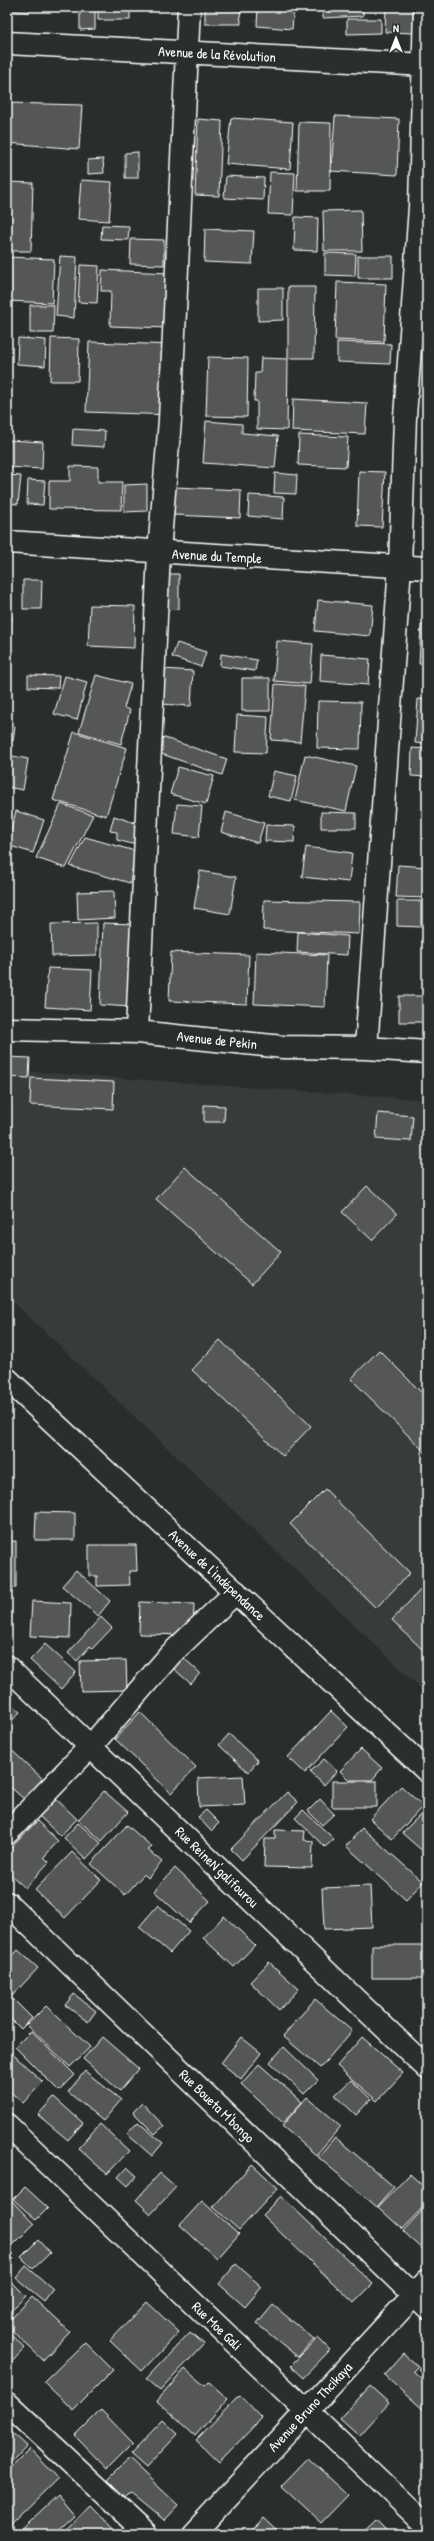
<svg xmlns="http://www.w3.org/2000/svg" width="434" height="2541" font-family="'Patrick Hand',sans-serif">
<rect width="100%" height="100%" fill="#2a2d2e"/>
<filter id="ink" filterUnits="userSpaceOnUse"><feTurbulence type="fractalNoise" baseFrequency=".025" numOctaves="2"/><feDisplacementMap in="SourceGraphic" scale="8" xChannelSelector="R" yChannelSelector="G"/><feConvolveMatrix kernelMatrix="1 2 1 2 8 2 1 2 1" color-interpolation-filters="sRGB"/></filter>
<g filter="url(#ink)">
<path fill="#373a3b" d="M7,1070l420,30v594l-420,-398z"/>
<path fill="#555758" stroke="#fff" d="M7,7h23l-1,5 -22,-2z
M80,7h15v22l-15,1z
M129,7h46v3z
M258,7h36l-2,22 -35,-3z
M323,7h40v9l-40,2z
M386,7h27v26l-28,-1z
M98,8h32v12h-32z
M240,8l1,16h-36v-15z
M347,19h34v14l-34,1z
M7,103l75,2 -3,44 -72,-6z
M335,116l64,3 -2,56 -66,-4z
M231,118l62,4 -3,47 -64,-5z
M198,119l24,2 -3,75 -24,-1z
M299,122l32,1 -1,68h-33z
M138,152v26h-13v-25z
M103,159l1,14 -16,1v-14z
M270,172l25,1 -2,42 -25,-1z
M226,176l38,2 -1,22 -39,-2z
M81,180l31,2 -3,39 -31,-2z
M7,182l26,1 -2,68h-24z
M361,210l1,41h-38l-1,-40z
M295,217l23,1 -1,33 -23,-1z
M102,225l27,1 -1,14 -27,-1z
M205,229l49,2 -2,33 -48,-2z
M131,239l33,1v25l-34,-1z
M325,253l31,1 -1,22 -30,-1z
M60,256l17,1 -3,61 -18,-2z
M358,256h35v22h-35z
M7,257l47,2 -2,44 -45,-2z
M80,265l19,1 -2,37 -19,-1z
M102,270l68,3 -2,55 -58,-2 1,-35h-10z
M337,282l49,2 -2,58 -49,-2z
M288,287h27l-1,71h-26z
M258,288h25v32l-25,1z
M30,305h24l-1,28h-23z
M18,338l28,2 -1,26 -28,-2z
M51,338l28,1 -1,42h-28z
M89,342l87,3 -3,70 -87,-3z
M337,342l54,2 -1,20 -53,-2z
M208,357l40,1 -1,59 -41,-1z
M261,358l27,1 -1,71 -30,-1v-28h-3l1,-28h5z
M293,399l74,4 -2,31 -73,-3z
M206,421l36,3v9l36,3 -3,32 -72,-5z
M73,429l32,2 -1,16 -32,-2z
M299,435l49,2 -2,30 -48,-2z
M7,440l36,2 -1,27 -35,-2z
M70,466l28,1v15h24l-1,28 -72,-1v-28h21z
M359,471l26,1 -3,55 -25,-1z
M275,473l22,2 -1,19 -22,-1z
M7,475l14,1 -3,28 -11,-1z
M28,480l17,1 -2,24 -16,-1z
M147,484v27l-23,1v-27z
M175,487l66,3 -1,28 -66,-3z
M249,495l35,2 -1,22 -35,-3z
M165,574h14v35l-13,1z
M23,580h19l-1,29h-18z
M318,600l55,5 -3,31 -55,-5z
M90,605l45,1 -1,42 -46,-2z
M7,617h5l-2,28 -3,-1z
M421,625h6v39h-8z
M277,641l36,3 -3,40 -36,-3z
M177,643l29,9 -5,15 -29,-10z
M221,654l36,6 -2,11 -35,-5z
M321,655l49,4 -2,26 -48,-4z
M163,669l30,2 -2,35 -30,-2z
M28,675l31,1 -1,12 -30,-1z
M96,675l35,9 -7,24 6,2 -9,34 -42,-12z
M65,676l22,6 -10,38 -23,-6z
M242,678h28v33h-28z
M275,684l30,2 -5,56 -29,-2z
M418,699l9,1v44l-12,-1z
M318,701l43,1 -1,47 -43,-1z
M237,715l31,2 -2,36 -31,-1z
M7,725l8,1 -2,15 -6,-1z
M74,732l53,16 -21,68 -53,-16z
M162,737l65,22 -5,16 -66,-23z
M412,748l15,1v28l-16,-1z
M7,755l21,4 -5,31 -16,-3z
M305,755l51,11 -10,45 -51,-11z
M178,767l36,9 -8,28 -36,-10z
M274,771l23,5 -6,25 -23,-5z
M61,804l32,11 -27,53 -30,-10z
M177,804l25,2 -3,31 -25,-3z
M16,811l28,9 -11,33 -26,-8z
M226,812l38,11 -6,20 -37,-11z
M321,812l35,1v15h-35z
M114,816l24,8 -2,21 -19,-5v-8l-7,-1z
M266,825l29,1 -1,16 -29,-1z
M85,837l50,14 -5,32 -60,-17z
M306,847l46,6 -3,29 -47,-5z
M398,865l29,2v31l-31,-1z
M200,871l36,6 -6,37 -36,-6z
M114,891l1,27 -37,2 -1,-28z
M264,900l96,2 -1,32 -96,-4z
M397,901h24v26l-24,-1z
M97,923v32l-45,1 -1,-32z
M103,923l33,1 -5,83 -31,-2z
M298,932l50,4 -1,19 -50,-3z
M171,952l78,3 -2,49 -78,-3z
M256,952l71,3 -2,52 -71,-3z
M48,968l44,2 -2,40 -45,-3z
M399,996h28v26h-28z
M7,1057l23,1 -1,20 -22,-1z
M31,1078l83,4 -1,27 -83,-4z
M204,1105l21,1 -1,16h-20z
M378,1113l35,3 -2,25 -35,-2z
M185,1167l96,85 -29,32 -96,-85z
M367,1186l30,28 -25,26 -30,-28z
M220,1340l91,86 -28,30 -91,-86z
M379,1350l48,48v56l-76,-75z
M325,1489l85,84 -34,35 -86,-84z
M36,1512l39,1v27h-40z
M16,1541v47h-9v-46z
M89,1545h47l1,26h-8l1,14 -33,1v-10h-8z
M76,1570l34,31 -12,15 -36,-30z
M425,1585l2,2v67l-35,-34z
M32,1601l39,2 -1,35 -40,-2z
M140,1602l54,2 -1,31 -54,-1z
M101,1617l11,11 -20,21 -2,-3 -13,15 -9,-8z
M45,1644l31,28 -15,17 -31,-29z
M183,1657l17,16 -9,11 -18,-16z
M126,1660l1,30 -46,1 -1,-30z
M7,1701l13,11 -13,14z
M331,1711l17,16 -43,46 -17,-16z
M140,1712l56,55 -25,26 -56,-54z
M229,1734l29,27 -10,11 -29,-27z
M7,1746l37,34 -19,20 -18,-16z
M361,1749l21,19 -10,12h-23l-9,-9z
M324,1759l13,12 -13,14 -14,-13z
M243,1776l2,29 -46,2 -1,-29z
M332,1781h45v26h-45z
M401,1786l22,20 -31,33 -22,-20z
M104,1791l24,21 -26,29 -24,-21z
M287,1792l11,10 -56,58 -11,-11z
M54,1797l23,22 -17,17 -23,-22z
M320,1799l14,15 -12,11 -14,-14z
M426,1809l1,1v45l-25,-22z
M206,1810l13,13 -8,8 -13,-14z
M303,1810l31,29 -9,8 -30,-29z
M37,1821l21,20 -14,16 5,5 -24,26 -18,-17v-19z
M78,1823l23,20 -15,16 -22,-21z
M127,1825l25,22 -4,3 14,12 -14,16 -4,-4 -19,21 -34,-31z
M362,1828l61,54 -17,18 -60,-54z
M275,1830l30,1 -1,9 9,1 -1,27 -48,-1 1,-28h10z
M72,1852l29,28 -36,38 -30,-28z
M175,1868l35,33 -21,22 -35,-32z
M370,1886l2,41 -48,2 -2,-41z
M158,1905l31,26 -19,22 -31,-26z
M224,1916l31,29 -21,22 -31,-29z
M372,1945h54v33h-54z
M18,1950l20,18 -26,28 -5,-4v-30z
M269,1962l30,27 -20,21 -29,-28z
M74,1994l22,17 -8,11 -23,-17z
M13,1999l19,19 -11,11 -14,-14v-11z
M315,1999l37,32 -32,37 -37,-32z
M46,2006l44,41 -20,20 -43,-42z
M31,2031l44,44 -16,16 -44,-44z
M102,2037l37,32 -19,22 -37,-32z
M241,2037l20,16 -20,26 -20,-16z
M362,2037l41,36 -26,28 -40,-35z
M284,2047l34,33 -14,14 -34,-32z
M7,2049l36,33 -20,21 -16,-14z
M259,2064l43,38 -19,21 -42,-39z
M85,2071l36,29 -18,21 -35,-29z
M351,2080l20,19 -15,16 -21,-20z
M54,2097l29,26 -15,17 -30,-25z
M307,2097l34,29 -25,29 -34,-29z
M142,2103l22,23 -9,8 -22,-22z
M138,2122l25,21 -11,13 -25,-22z
M100,2124l29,27 -22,23 -29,-26z
M335,2137l59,50 -17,20 -59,-50z
M252,2164l26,24 -39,42 -26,-23z
M127,2167l10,9 -9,10 -10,-9z
M160,2173l16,14 -25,27 -15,-14z
M410,2174l17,16v13l-25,26 -24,-22z
M25,2187l23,21 -12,12 -23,-21z
M281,2196l92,88 -19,19 -92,-88z
M11,2200l23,24 -20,20 -7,-7v-33z
M202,2201l37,33 -22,25 -37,-34z
M427,2205v43l-2,3 -22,-20z
M38,2240l12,13 -17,16 -12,-12z
M236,2264l26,23 -17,20 -26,-23z
M26,2266l27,23 -9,12 -28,-23z
M7,2277l19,19 -19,18z
M32,2297l38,35 -27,28 -36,-34v-3z
M147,2302l32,30 -37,39 -32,-30z
M273,2305l41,34 -16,18 -41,-33z
M7,2331l18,17 -18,19z
M190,2332l14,12 -44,47 -14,-12z
M318,2338l12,12 -27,28 -13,-12z
M85,2342l28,28 -40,40 -29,-28z
M404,2354l14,12 -5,5 14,12v30l-42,-38z
M427,2359v19l-9,-9z
M185,2369l20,17 4,-4 19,17 -33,37 -38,-35z
M370,2386l19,17 -30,33 -19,-17z
M240,2395l22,23 -43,44 -23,-22z
M101,2410l32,33 -26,26 -32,-33z
M163,2420l15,14 -32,34 -16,-14z
M7,2428l20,18 -20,22z
M30,2449l28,29 -51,50v-56z
M308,2458l40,37 -27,28 -40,-37z
M129,2459l49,46 -14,15 -34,-28 -5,5 -17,-17z
M58,2495l17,20 -21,19h-38z
M90,2506l27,28h-56z
M263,2517l18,17h-33z
M376,2519l15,15h-31z"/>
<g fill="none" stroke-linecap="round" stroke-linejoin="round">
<g stroke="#fff" stroke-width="25">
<path id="street" d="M7,43l420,22
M7,542l420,26
M7,1029l130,3 146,15 83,1 61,4
M137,1032l22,-480 11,-132 19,-413
M366,1048l34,-482 5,-149 15,-210 5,-200
M7,1667l420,401
M7,1833l84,-87 80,-92 65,-62
M7,1903l420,405
M7,2125l420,401
M7,2403l140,131
M193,2534l234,-253"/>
</g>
<g stroke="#fff" stroke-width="25">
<path id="secondary" d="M7,1379l420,392"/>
</g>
<use href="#street" stroke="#2a2d2e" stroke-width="22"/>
<use href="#secondary" stroke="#2a2d2e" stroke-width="22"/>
</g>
</g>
<g text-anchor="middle" stroke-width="4" stroke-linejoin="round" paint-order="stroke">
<g font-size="14" fill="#fff" stroke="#2a2d2e">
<text transform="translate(217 54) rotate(3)" y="5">Avenue de la Révolution</text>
<text transform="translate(217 556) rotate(3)" y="5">Avenue du Temple</text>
<text transform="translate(217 1040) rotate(6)" y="5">Avenue de Pekin</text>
<text transform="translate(217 1575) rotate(43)" y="5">Avenue de l'indépendance</text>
<text transform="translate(217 1867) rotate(44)" y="5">Rue ReineN'galifourou</text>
<text transform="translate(217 2106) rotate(44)" y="5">Rue Boueta M'bongo</text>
<text transform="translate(217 2326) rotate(44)" y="5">Rue Moe Gali</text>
<text transform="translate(310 2407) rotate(-47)" y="5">Avenue Bruno Thcikaya</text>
</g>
</g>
<rect width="434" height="2541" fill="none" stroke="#2a2d2e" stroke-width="24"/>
<rect x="12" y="12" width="410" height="2517" fill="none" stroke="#fff" stroke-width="1.5" filter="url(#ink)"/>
<g transform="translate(396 38)" stroke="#2a2d2e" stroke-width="3" paint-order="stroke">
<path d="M0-3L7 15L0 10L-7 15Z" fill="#ffffff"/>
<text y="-6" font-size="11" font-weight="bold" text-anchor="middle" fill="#ffffff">N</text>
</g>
</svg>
